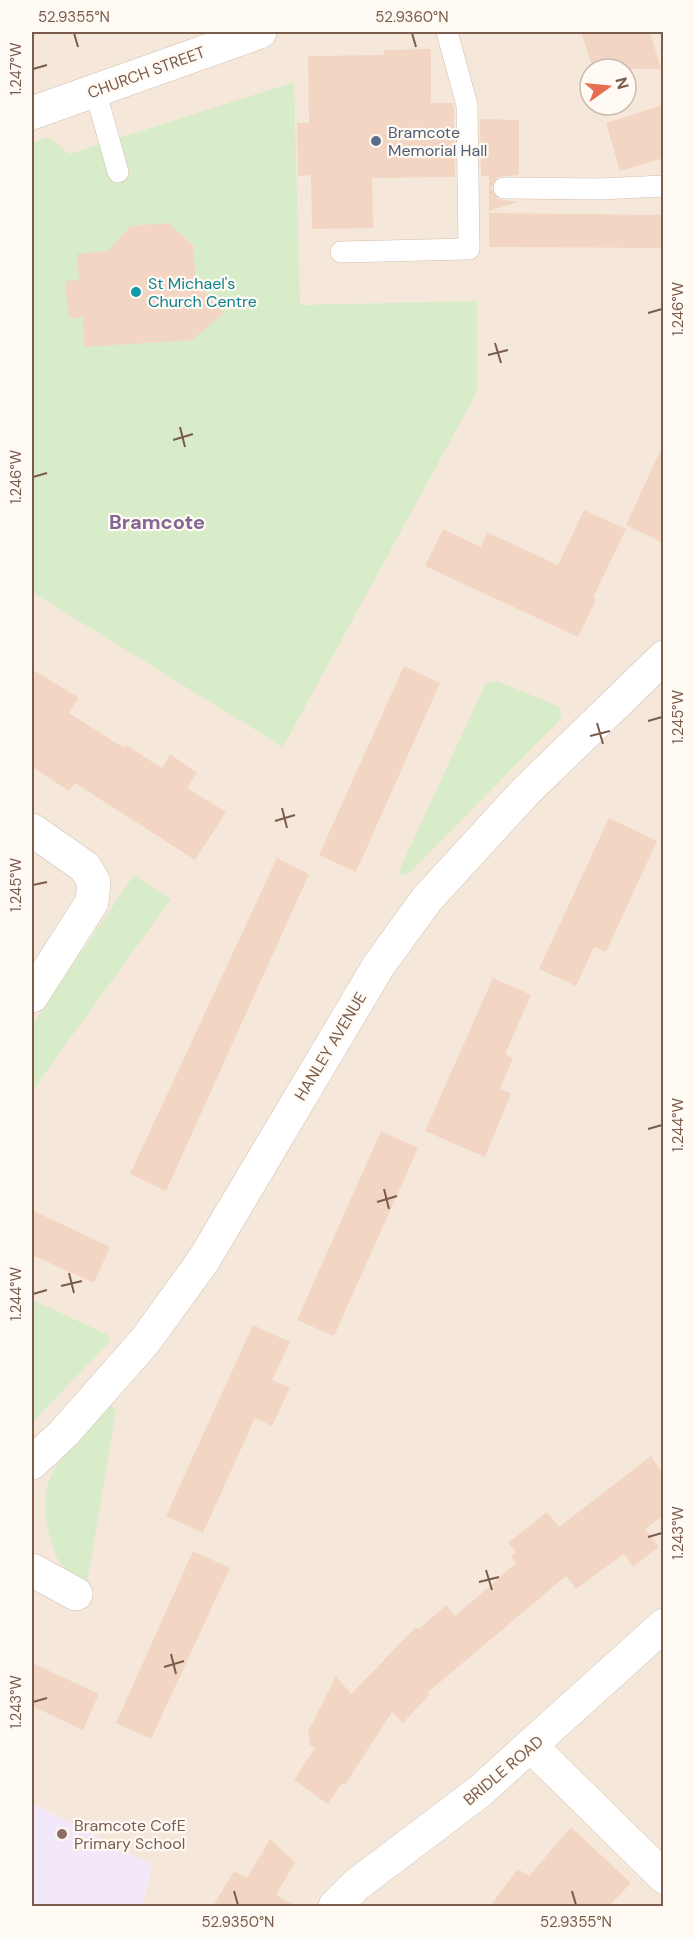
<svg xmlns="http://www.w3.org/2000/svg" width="695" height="1938" font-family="'DM Sans',sans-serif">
<rect width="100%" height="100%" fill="#fdf6ec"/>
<path fill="#f5e8da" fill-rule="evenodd" d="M32,32h631v1874h-519l-2,-1 10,-40 -120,-62zM590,69h36v36h-36zM472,301h5v91l-178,-86z"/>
<path fill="#f3e8fa" d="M32,1803l120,62 -10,40 2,1h-112z"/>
<path fill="#d8ecc9" d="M294,82l6,223 177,-4v91l-194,355 -251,-155v-449l17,-6 20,17z
M497,681l63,26 1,12 -155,157 -8,-3 88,-190z
M134,875l37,24 -139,192v-66z
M33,1300l75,35 2,6 -78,82z
M110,1405l6,5 -29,173c-24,-12 -29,-17 -36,-43 -21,-67 18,-89 59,-135z"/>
<path fill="#f3d5c3" d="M581,32h69l11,37h-68z
M431,49v54h22l1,4 1,70 -83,1 1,50 -61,1 -1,-54 -13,1 -1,-53h12l-1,-67 76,-1v-5z
M663,105v53l-43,13 -14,-48z
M480,119l39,1v55l-21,2 -7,11 7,11 20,3 -29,9v-35h-8z
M489,213l174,2v33l-174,-1z
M168,223l25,22 3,37 28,31 -32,27 -108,7 -1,-30 -14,1 -4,-37 14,-1 -2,-26 31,-3 23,-25z
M663,445v98l-37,-18z
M584,510l42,19 -33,69 3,2 -18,37 -153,-71 18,-37 38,18 6,-15 71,33z
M404,666l36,17 -84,189 -37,-17z
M32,669l47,29 -10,15 55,35 2,-3 36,23 8,-14 27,19 -10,15 39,24 -31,48 -120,-77 -6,8 -37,-24z
M609,818l48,23 -51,111 -12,-5 -18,39 -37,-17z
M277,858l32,16 -143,317 -36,-17z
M493,978l38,17 -26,59 8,4 -13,31 11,5 -26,63 -60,-26z
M381,1131l37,17 -84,188 -37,-16z
M32,1210l78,37 -16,36 -62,-28z
M253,1325l37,17 -18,38 18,8 -18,38 -17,-8 -52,115 -37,-17z
M651,1456l12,18v42l-18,13 14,18 -26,20 -9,-13 -48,35 -10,-13 -139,117 2,2 -26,28 -11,-11 -47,73 -3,-2 -14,21 -34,-24 21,-32 -5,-3 -2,-13 28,-56 15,18 65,-67 3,2 27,-24 9,11 61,-53 -5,-7 5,-4 -8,-9 39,-31 12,15z
M193,1551l37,17 -79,171 -35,-16z
M32,1663l67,31 -16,36 -51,-24z
M571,1827l60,56 -22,23h-119l28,-37 11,7z
M270,1839l25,23 -19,33 20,11h-83l21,-35 13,7z"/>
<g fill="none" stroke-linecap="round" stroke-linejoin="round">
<g stroke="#d1beb0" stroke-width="22">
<path id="lane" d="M95,90l23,82
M504,188l95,1 65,-3
M341,252l128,-3 -2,-144 -20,-73"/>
</g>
<g stroke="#d1beb0" stroke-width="34">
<path id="street" d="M32,113l228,-81
M32,830l53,37 9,15 -2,20 -60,94
M32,1463l32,-30 81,-92 58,-80 176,-296 48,-66 98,-107 139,-135
M32,1570l44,24
M532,1747l132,130
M335,1906l21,-21 123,-93 185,-167"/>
</g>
<use href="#lane" stroke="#fff" stroke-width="21"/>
<use href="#street" stroke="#fff" stroke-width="33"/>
</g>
<path fill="none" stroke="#7a5c4d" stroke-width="2" d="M74,33l4,14M412,33l4,14M33,69l14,-4M648,313l14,-4M495,343l6,20M488,355l20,-5M180,427l5,20M173,440l20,-6M33,477l14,-4M648,721l14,-4M597,723l6,21M590,736l20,-5M282,808l5,20M275,821l20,-6M33,885l14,-3M648,1129l14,-4M384,1189l5,20M377,1202l20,-6M69,1273l5,20M61,1286l21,-5M33,1294l14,-4M648,1537l14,-4M486,1570l6,20M479,1582l20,-5M171,1654l5,20M164,1667l20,-6M33,1702l14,-4M234,1891l4,14M572,1891l4,14"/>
<circle fill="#5c6f8a" stroke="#fffaf3" stroke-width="2" cx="376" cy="141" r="6"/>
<circle fill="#0f9aa8" stroke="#fffaf3" stroke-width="2" cx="136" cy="292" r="6"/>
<circle fill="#8d6e63" stroke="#fffaf3" stroke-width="2" cx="62" cy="1834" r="6"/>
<g text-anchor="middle" stroke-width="4.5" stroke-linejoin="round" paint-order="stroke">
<g font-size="16" fill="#7a5c4d" stroke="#fffaf3">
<text transform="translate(146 72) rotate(-20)" y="6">CHURCH STREET</text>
<text transform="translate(330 1046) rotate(-59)" y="6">HANLEY AVENUE</text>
<text transform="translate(503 1770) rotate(-40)" y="6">BRIDLE ROAD</text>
</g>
<g font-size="16" fill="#4e5e75" stroke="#fffaf3" text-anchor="start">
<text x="388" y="138">Bramcote<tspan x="388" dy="18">Memorial Hall</tspan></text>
</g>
<g font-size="16" fill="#0d838f" stroke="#fffaf3" text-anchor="start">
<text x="148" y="289">St Michael's<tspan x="148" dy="18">Church Centre</tspan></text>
</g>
<g font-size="16" fill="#785e54" stroke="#fffaf3" text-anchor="start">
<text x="74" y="1831">Bramcote CofE<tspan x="74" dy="18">Primary School</tspan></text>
</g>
<g font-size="20" font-weight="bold" fill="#846695" stroke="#fffaf3">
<text x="157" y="529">Bramcote</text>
</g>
</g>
<rect width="695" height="1938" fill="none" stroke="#fffaf3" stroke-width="66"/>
<g transform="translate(608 87) rotate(75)"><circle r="28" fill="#fffaf3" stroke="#cabbb1" stroke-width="1.5"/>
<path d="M0-4.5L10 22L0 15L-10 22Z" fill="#e76f51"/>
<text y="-9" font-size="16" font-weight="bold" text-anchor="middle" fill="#7a5c4d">N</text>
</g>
<rect x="33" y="33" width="629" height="1872" fill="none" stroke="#7a5c4d" stroke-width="2"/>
<g font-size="15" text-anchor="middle" fill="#7a5c4d">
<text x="74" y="22">52.9355°N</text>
<text x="412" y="22">52.9360°N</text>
<text transform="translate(16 69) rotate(-90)" y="5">1.247°W</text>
<text transform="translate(678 309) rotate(-90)" y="5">1.246°W</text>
<text transform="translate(16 477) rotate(-90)" y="5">1.246°W</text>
<text transform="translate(678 717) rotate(-90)" y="5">1.245°W</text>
<text transform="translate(16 885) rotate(-90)" y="5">1.245°W</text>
<text transform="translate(678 1125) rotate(-90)" y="5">1.244°W</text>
<text transform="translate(16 1294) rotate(-90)" y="5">1.244°W</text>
<text transform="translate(678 1533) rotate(-90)" y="5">1.243°W</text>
<text transform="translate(16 1702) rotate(-90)" y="5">1.243°W</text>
<text x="238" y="1927">52.9350°N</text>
<text x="576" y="1927">52.9355°N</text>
</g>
</svg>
